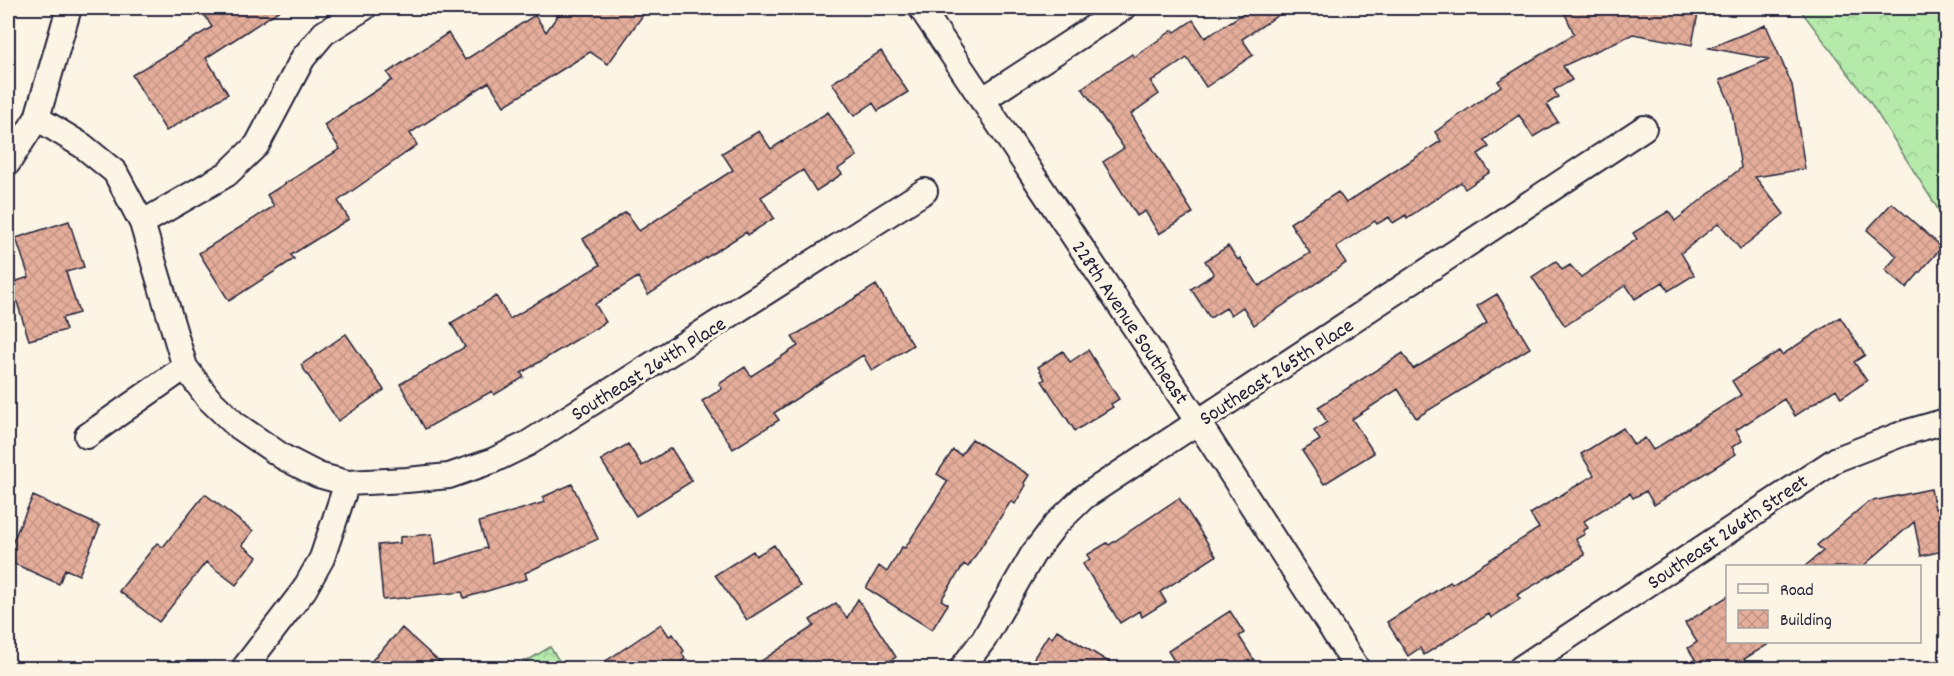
<svg xmlns="http://www.w3.org/2000/svg" width="1954" height="676" font-family="Dekko,sans-serif">
<defs>
<pattern id="forest-crowns" width="20" height="18" patternUnits="userSpaceOnUse" patternTransform="scale(1.5)"><rect width="20" height="18" fill="#b6eaab"/><path d="M2 6a3 3 0 1 1 6 0M12 15a3 3 0 1 1 6 0" fill="none" stroke="#9cc894"/></pattern>
<pattern id="building-cross-hatch" width="8" height="8" patternUnits="userSpaceOnUse" patternTransform="scale(1.5)"><rect width="8" height="8" fill="#e5ae9b"/><path d="M0 0l8 8M0 8l8-8" fill="none" stroke="#c49586"/></pattern>
</defs>
<rect width="100%" height="100%" fill="#fcf5e5"/>
<filter id="ink" filterUnits="userSpaceOnUse"><feTurbulence type="fractalNoise" baseFrequency=".0167" numOctaves="2"/><feDisplacementMap in="SourceGraphic" scale="12" xChannelSelector="R" yChannelSelector="G"/><feConvolveMatrix kernelMatrix="1 2 1 2 8 2 1 2 1" color-interpolation-filters="sRGB"/></filter>
<g filter="url(#ink)">
<path fill="url(#forest-crowns)" stroke="#6c8673" stroke-width="1.5" d="M1799,8h147v214l-76,-120z
M550,647l14,21h-49z"/>
<path fill="url(#building-cross-hatch)" stroke="#22223b" stroke-width="1.5" d="M200,8h83l-77,50 22,36 -62,37 -34,-56 80,-48z
M563,8h85l-40,56 -18,-12 -86,54 -15,-24 -79,51 7,12 -79,56 11,18 -58,36 3,4 -65,42 -30,-48 75,-47 -7,-11 73,-46 -16,-24 68,-45 -5,-7 61,-40 17,27 70,-45 11,17z
M1252,8h37l-47,31 11,16 -47,32 -19,-29 -36,24 8,12 -28,20 62,99 -34,21 -14,-23 -8,5 -34,-54 21,-14 -42,-60 50,-34 2,3 39,-27 2,2 18,-12 12,18z
M1579,8h72l25,4 1,-4h22l-7,37 -59,-11 -70,32 9,14 -18,10 4,7 -11,7 11,18 -25,15 -14,-22 -35,25 5,7 -11,7 12,18 -25,17 -4,-7 -54,36 -1,-3 -13,8 -4,-6 -12,7 -2,-3 -39,26 10,16 -92,62 -11,-18 -12,8 -5,-7 -16,10 -19,-29 23,-15 -9,-13 23,-15 10,14 2,-2 19,28 51,-33 -20,-30 48,-31 8,11 95,-62 -6,-9 66,-46 -3,-5 76,-47 -9,-20z
M1766,25l26,60 13,84 -50,8 29,37 -44,35 -21,-26 -38,30 13,22 -26,16 -5,-9 -28,17 -9,-14 -61,41 -33,-49 24,-16 6,9 8,-5 11,12 56,-38 -4,-6 36,-22 6,10 66,-53 -10,-62 -11,-26 49,-21 -60,-11z
M881,51l27,41 -30,19 -5,-8 -19,13 -22,-33z
M828,112l29,44 -19,13 4,5 -26,17 -13,-21 -42,27 13,21 -26,17 -2,-3 -98,63 -10,-18 -43,27 11,18 -85,51 3,4 -30,18 -2,-4 -67,38 -25,-45 65,-37 -14,-24 45,-27 14,23 90,-54 -17,-26 43,-27 13,19 94,-61 -11,-17 37,-22 12,18z
M1892,203l50,44 -36,41 -21,-18 12,-14 -30,-26z
M69,221l15,46 -18,5 13,41 -17,5 4,12 -37,10 -18,-57 18,-6 -13,-39z
M876,285l37,60 -41,26 -9,-16 -89,58 5,7 -46,29 -31,-48 20,-12 -3,-5 26,-17 6,9 47,-30 -6,-9z
M1497,294l33,54 -114,70 -18,-29 -46,30 22,34 -50,31 -22,-33 18,-11 -6,-9 13,-9 -9,-15 85,-54 10,16 14,-8 60,-38 -10,-17z
M1840,317l25,38 -11,7 13,19 -26,17 -5,-9 -41,27 -11,-17 -48,31 6,11 -10,6 4,7 -82,51 -8,-14 -13,7 -3,-5 -46,28 4,7 -5,3 2,3 -9,5 9,16 -68,40 3,4 -29,19 -2,-4 -65,41 -4,-7 -12,8 -21,-34 63,-40 2,2 87,-56 -9,-14 64,-39 -13,-21 42,-26 11,17 11,-7 8,12 88,-55 -9,-14 47,-30 3,4z
M346,334l38,56 -46,31 -37,-56z
M1088,350l31,49 -8,5 2,3 -38,24 -33,-50 3,-2 -7,-12 25,-16 7,11z
M972,439l57,36 -5,8 2,2 -11,19 -4,-3 -43,66 -4,-3 -23,36 7,4 -16,26 -66,-42 13,-22 8,6 15,-25 3,1 43,-67 -11,-7 16,-24 8,5z
M628,444l14,22 29,-18 21,33 -56,35 -35,-56z
M572,484l26,55 -73,34 2,6 -63,19 -2,-6 -79,8 -5,-55 22,-2v-6l32,-3 3,30 52,-16 -8,-26 66,-20 -2,-5z
M1931,489l4,20 12,-2v43l-26,6 -7,-34 -52,45h-58l19,-16 -6,-6 51,-43z
M205,494l48,37 -11,14 15,12 -21,28 -30,-23 -47,60 -40,-31 38,-48 6,4z
M33,496l67,30 -21,49 -14,-6 -6,15 -51,-23v-9z
M1179,498l37,58 -56,36 6,10 -24,15 -3,-6 -19,12 -37,-59 7,-5 -3,-4 20,-12 2,2z
M774,545l26,41 -53,34 -32,-45 38,-24 3,5z
M1728,596v46h44l-28,17 6,10h-49l-13,-21 9,-6 -12,-19z
M858,599l38,58 -8,5 2,7h-141l65,-43 -4,-6 26,-17 11,15z
M1230,611l14,22 -5,3 15,24 -13,9h-62l-11,-18z
M661,624l8,12 4,-2 11,17 -2,2 3,6 -15,10h-76z
M402,628l45,41h-83z
M1057,630l63,39h-93l21,-34 4,3z"/>
<g fill="none" stroke-linecap="round" stroke-linejoin="round">
<g stroke="#22223b" stroke-width="28">
<path id="minor" d="M921,8l277,414 159,246
M982,100l141,-92
M37,118l46,28 32,26 27,51 43,144 23,31 27,26 48,33 35,18 29,8 60,-3 42,-4 43,-15 35,-17 398,-253
M8,163l29,-45 32,-110
M142,223l85,-49 30,-29 46,-87 21,-25 40,-25
M87,436l98,-69
M244,668l60,-78 18,-32 25,-75
M962,668l22,-29 49,-85 23,-30 28,-27 560,-369
M1521,668l316,-209 67,-26 42,-12"/>
</g>
<use href="#minor" stroke="#fcf5e5" stroke-width="24"/>
</g>
</g>
<g text-anchor="middle" stroke-width="6" stroke-linejoin="round" paint-order="stroke">
<g font-size="21" fill="#22223b" stroke="#fcf5e5">
<text transform="translate(1131 322) rotate(56)" y="7">228th Avenue Southeast</text>
<text transform="translate(648 368) rotate(-32)" y="7">Southeast 264th Place</text>
<text transform="translate(1276 371) rotate(-33)" y="7">Southeast 265th Place</text>
<text transform="translate(1727 531) rotate(-34)" y="7">Southeast 266th Street</text>
</g>
</g>
<rect width="1954" height="676" fill="none" stroke="#fcf5e5" stroke-width="30"/>
<rect x="15" y="15" width="1924" height="646" fill="none" stroke="#22223b" stroke-width="2" filter="url(#ink)"/>
<rect x="1726" y="565" width="195" height="78" fill="#fcf5e5" stroke="#a5a1a1" stroke-width="1.5"/>
<rect x="1738" y="584" width="30" height="9" fill="#fcf5e5" stroke="#a5a1a1" stroke-width="1.5"/>
<text x="1780" y="595" font-size="18" fill="#22223b">Road</text>
<rect x="1738" y="610" width="30" height="18" fill="url(#building-cross-hatch)" stroke="#a5a1a1" stroke-width="1.5"/>
<text x="1780" y="625" font-size="18" fill="#22223b">Building</text>
</svg>
